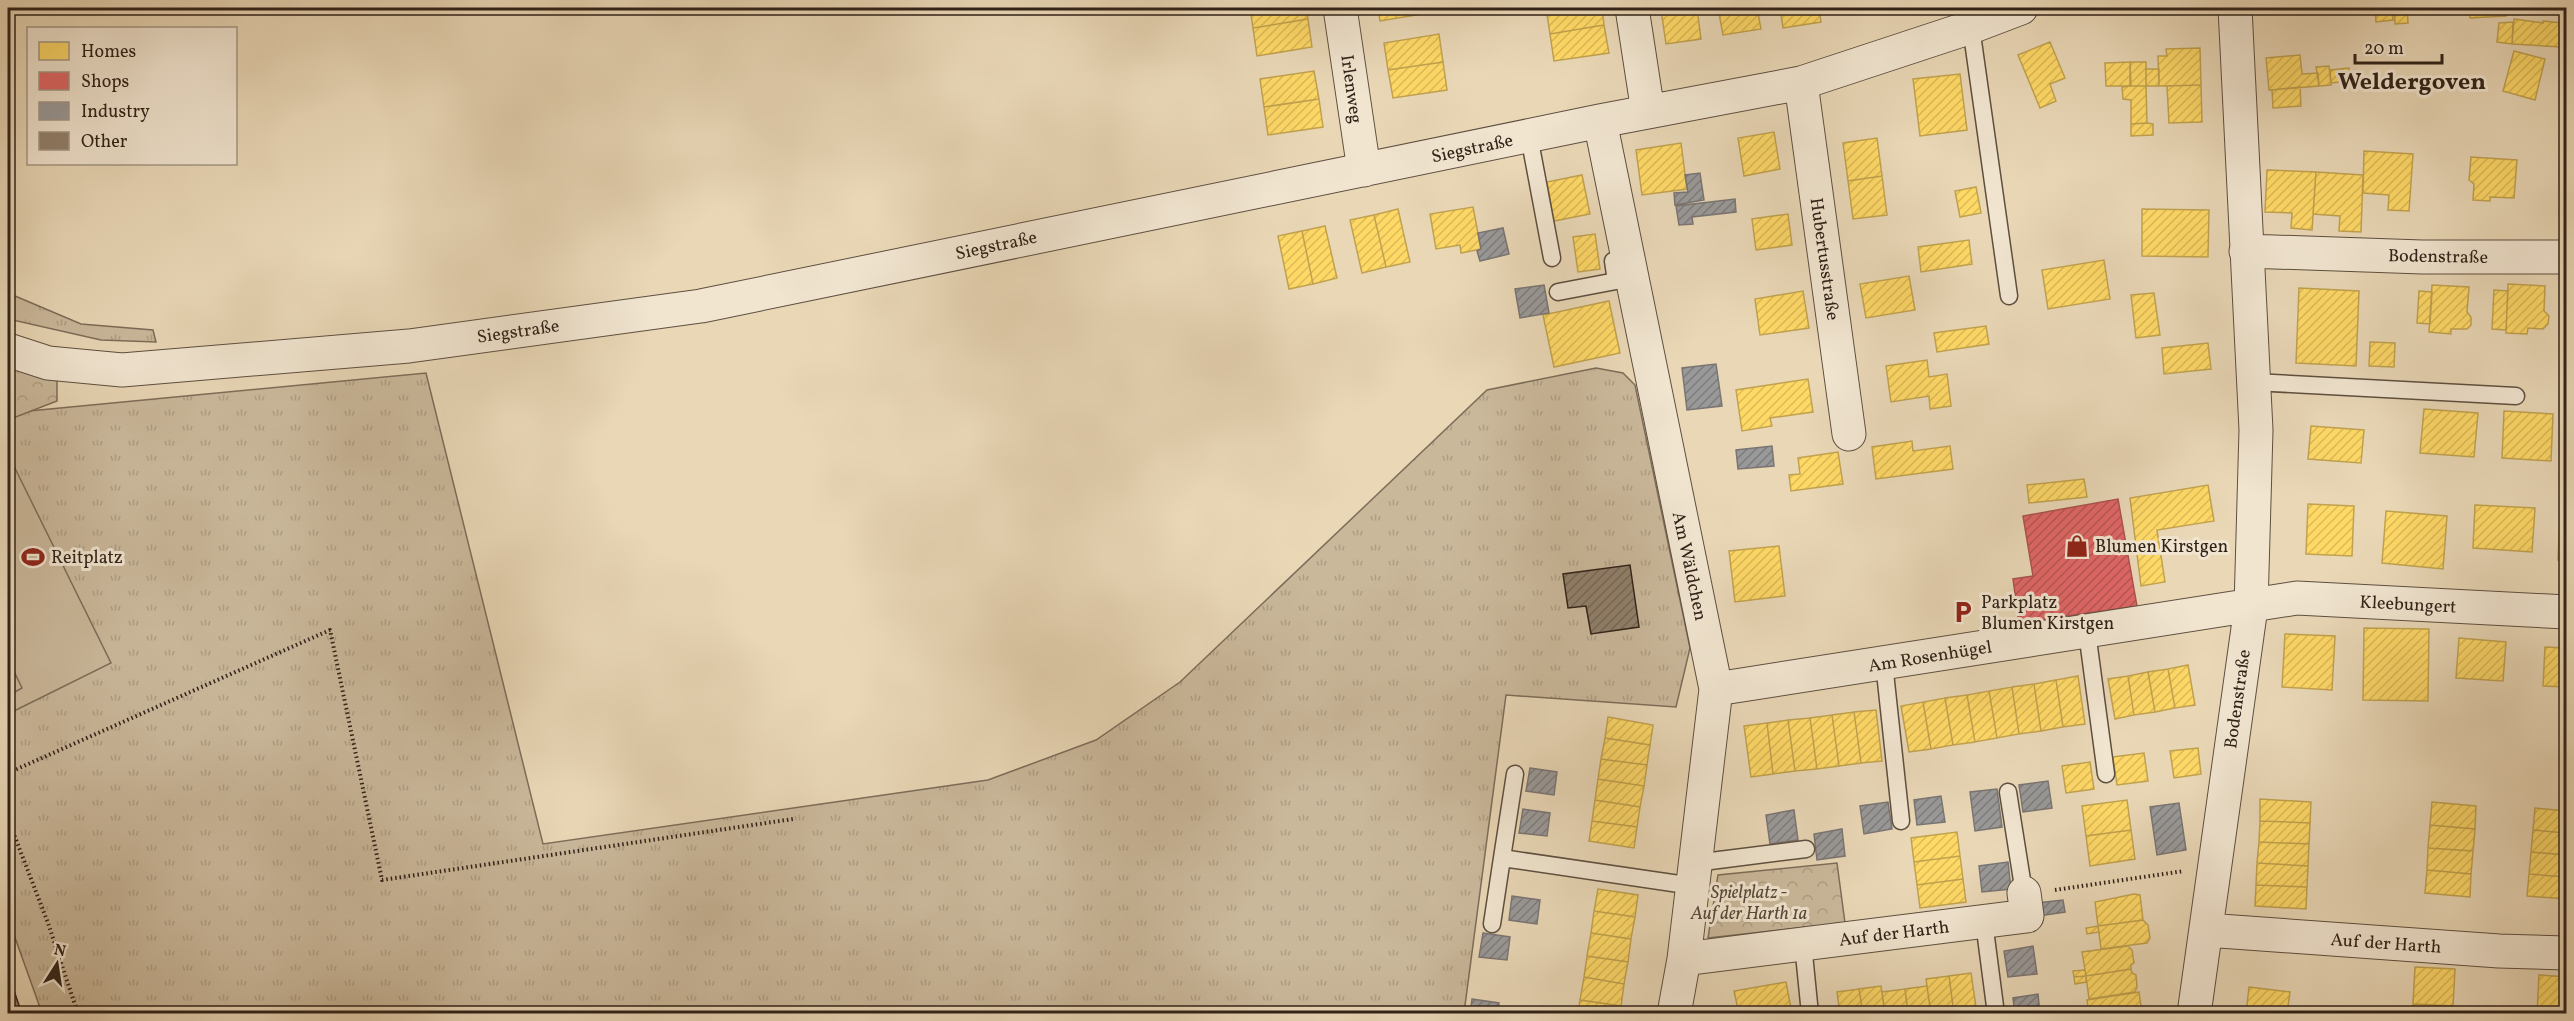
<svg xmlns="http://www.w3.org/2000/svg" width="2574" height="1021" font-family="Vollkorn,serif">
<defs>
<pattern id="grass-tufts" width="24" height="20" patternUnits="userSpaceOnUse" patternTransform="scale(1.5)"><rect width="24" height="20" fill="#cab89b"/><path d="M3 7l-1-3M5 7V3M7 7l1-3M15 17l-1-3M17 17v-4M19 17l1-3" fill="none" stroke="#ae9e85"/></pattern>
<pattern id="forest-crowns" width="20" height="18" patternUnits="userSpaceOnUse" patternTransform="scale(1.5)"><rect width="20" height="18" fill="#cab89b"/><path d="M2 6a3 3 0 1 1 6 0M12 15a3 3 0 1 1 6 0" fill="none" stroke="#ae9e85"/></pattern>
<pattern id="homes-hatch" width="6" height="6" patternUnits="userSpaceOnUse" patternTransform="scale(1.5)"><rect width="6" height="6" fill="#ffd966"/><path d="M-1 1l2-2M0 6l6-6M5 7l2-2" fill="none" stroke="#dbba58"/></pattern>
<pattern id="shops-hatch" width="6" height="6" patternUnits="userSpaceOnUse" patternTransform="scale(1.5)"><rect width="6" height="6" fill="#e06666"/><path d="M-1 1l2-2M0 6l6-6M5 7l2-2" fill="none" stroke="#b65453"/></pattern>
<pattern id="industry-hatch" width="6" height="6" patternUnits="userSpaceOnUse" patternTransform="scale(1.5)"><rect width="6" height="6" fill="#999"/><path d="M-1 1l2-2M0 6l6-6M5 7l2-2" fill="none" stroke="#7d7c7c"/></pattern>
<pattern id="building-hatch" width="6" height="6" patternUnits="userSpaceOnUse" patternTransform="scale(1.5)"><rect width="6" height="6" fill="#90806b"/><path d="M-1 1l2-2M0 6l6-6M5 7l2-2" fill="none" stroke="#766857"/></pattern>
</defs>
<rect width="100%" height="100%" fill="#e9d7b6"/>
<filter id="stains"><feTurbulence type="fractalNoise" baseFrequency=".00333" numOctaves="4"/><feColorMatrix values="0 0 0 0 .2 0 0 0 0 .09 0 0 0 0 .02 0 0 0 .5 -.17"/></filter>
<radialGradient id="worn" r=".72"><stop offset=".6" stop-color="#630" stop-opacity="0"/><stop offset="1" stop-color="#630" stop-opacity=".3"/></radialGradient>
<path fill="url(#grass-tufts)" stroke="#7d6d5a" stroke-width="1.5" d="M8,293l73,31 72,6 3,12 -55,-2 -93,-21z
M1596,368l27,5 12,12 55,263 -14,59 -170,-12 -42,318h-1422l-34,-95v-498l21,-9 397,-38 117,471 445,-64 108,-40 84,-58 307,-292z"/>
<path fill="url(#forest-crowns)" stroke="#7d6d5a" stroke-width="1.5" d="M8,366l49,15v20l-49,19z
M1837,863l8,60 -137,15 10,-63z"/>
<path fill="#cab89b" stroke="#7d6d5a" stroke-width="1.5" d="M8,454l103,209 -103,51v-18l14,-8 -14,-29z"/>
<path fill="url(#homes-hatch)" stroke="#c1a24f" stroke-width="1.5" d="M1250,8h56l2,11 -55,9z
M1378,8h56l1,4 -55,9z
M1546,8h56l2,17 -54,9z
M1678,8h19l4,31 -35,5 -5,-34z
M1718,8h39l4,21 -38,6z
M1780,8h39l2,14 -38,6z
M2375,8h17l1,12 -17,2z
M2394,8h13l1,15 -13,1z
M2469,8h36l1,8 -36,2z
M1308,19l4,28 -55,9 -4,-28z
M2514,19l29,4v-2l19,2 -1,24 -49,-3z
M2513,22l-1,22 -15,-2 2,-19z
M1604,25l5,28 -55,8 -4,-27z
M1439,34l4,28 -55,8 -4,-27z
M2050,42l15,36 -15,6 6,17 -16,7 -22,-53z
M2200,48l1,37 -42,1 -1,-30h9l-1,-7z
M2514,51l31,8 -10,41 -32,-9z
M2300,55l2,19 16,-1 1,13 -50,4 -3,-32z
M1443,62l4,28 -54,8 -5,-28z
M2130,62v24h-24l-1,-23z
M2130,62h16v24h-15z
M2329,66l2,19 -12,1 -3,-19z
M2349,68l1,13 -19,2 -1,-13z
M2146,69h13v17h-13z
M1314,71l5,28 -55,8 -4,-28z
M1960,74l7,56 -47,6 -7,-57z
M2201,85l1,37 -33,1 -2,-37z
M2131,86h15l1,37 -16,1v-24l-8,-1 -1,-12z
M2300,87l1,19 -28,2 -1,-18z
M1319,99l4,28 -55,8 -4,-28z
M2147,123l6,1v11l-22,1v-12z
M1774,132l6,37 -36,7 -6,-38z
M1877,138l5,38 -34,5 -5,-38z
M1681,143l6,46 -45,6 -6,-45z
M2364,151l49,3 -4,57 -21,-1 1,-15 -26,-2z
M2471,157l46,3 -3,38 -24,-1v4l-17,-1 1,-16 -5,-4z
M2565,164h1v51l-7,-1z
M2267,170l49,2 -4,58 -21,-2 1,-15 -27,-1z
M2316,172l47,3 -2,57 -22,-1 1,-15 -27,-2z
M1582,175l8,39 -36,7 -7,-39z
M1882,176l5,39 -34,4 -5,-38z
M1976,187l5,26 -21,4 -5,-26z
M1473,207l8,42 -20,4 -1,-8 -24,4 -6,-35z
M1398,209l12,53 -24,5 -12,-52z
M2142,209l67,1 -1,47 -66,-1z
M1788,214l4,31 -36,5 -4,-31z
M1374,215l12,52 -24,6 -12,-53z
M1325,226l12,52 -24,6 -11,-53z
M1302,231l11,53 -24,5 -11,-53z
M1595,234l5,35 -22,3 -5,-35z
M1969,240l3,24 -51,8 -3,-25z
M2104,260l6,39 -62,10 -6,-39z
M1909,276l6,34 -49,8 -6,-34z
M2508,284l37,2 -1,25 5,5 -1,8 -5,5 -15,-1 -1,6 -21,-1z
M2432,285l37,2 -2,25 4,5v8l-4,4h-16v5l-22,-2z
M2299,288l60,3 -3,75 -60,-3z
M2494,290l14,1 -2,39 -14,-1z
M1803,291l6,37 -49,7 -5,-36z
M2419,291l13,1 -2,32 -13,-1z
M2154,293l6,42 -24,3 -5,-43z
M1609,301l11,52 -66,14 -11,-52z
M1986,326l3,18 -52,8 -3,-19z
M2370,342l25,1 -1,24 -25,-1z
M2208,343l3,26 -47,5 -2,-26z
M1927,360l2,17 18,-3 4,32 -21,3 -1,-13 -38,6 -5,-36z
M1808,379l5,33 -43,6 2,8 -30,5 -6,-41z
M2424,409l54,4 -4,44 -54,-4z
M2504,411l49,3 -2,47 -49,-3z
M2311,426l53,4 -3,33 -53,-4z
M1912,441l1,10 37,-5 3,23 -77,10 -4,-32z
M1838,452l5,32 -52,7 -2,-16 11,-1 -2,-16z
M2084,479l3,18 -58,6 -2,-18z
M2208,485l6,36 -57,9 8,52 -24,4 -11,-88z
M2308,504l46,2 -2,50 -46,-2z
M2475,505l60,3 -3,44 -59,-4z
M2386,511l61,5 -4,53 -61,-6z
M2560,511h6v49h-8z
M1779,546l6,50 -50,6 -6,-51z
M2364,628l65,1 -1,72 -65,-1z
M2285,634l50,2 -3,54 -50,-3z
M2459,638l47,4 -3,39 -47,-3z
M2545,647l21,1v39l-23,-1z
M2188,665l7,40 -20,3 -7,-39z
M2168,669l7,39 -20,4 -7,-40z
M2148,672l7,40 -21,3 -6,-39z
M2078,676l7,48 -22,3 -7,-47z
M2128,676l6,39 -19,4 -7,-40z
M2056,680l7,47 -22,4 -7,-47z
M2034,684l7,47 -22,3 -7,-47z
M2012,687l7,47 -22,4 -8,-47z
M1989,691l8,47 -22,4 -8,-47z
M1967,695l8,47 -22,3 -8,-47z
M1945,698l8,47 -22,4 -8,-47z
M1923,702l8,47 -22,3 -8,-46z
M1876,710l6,51 -21,2 -7,-51z
M1854,712l7,51 -22,3 -7,-51z
M1832,715l7,51 -22,3 -7,-51z
M1608,717l45,8 -3,20 -45,-7z
M1810,718l7,51 -22,2 -7,-51z
M1788,720l7,51 -22,3 -6,-51z
M1767,723l6,51 -22,3 -7,-51z
M1605,738l45,7 -3,20 -46,-6z
M2198,748l3,26 -27,4 -4,-27z
M2144,753l4,28 -31,4 -4,-28z
M1601,759l46,6 -3,21 -46,-7z
M2090,762l4,27 -28,4 -4,-27z
M1598,779l46,7 -4,21 -45,-7z
M2260,799l51,3 -1,21 -50,-2z
M1595,800l45,7 -3,20 -45,-6z
M2127,800l4,30 -45,6 -4,-30z
M2432,802l44,4 -1,23 -45,-4z
M2535,808l31,3v22l-33,-3z
M1592,821l45,6 -3,21 -45,-7z
M2260,821l50,2 -1,21 -50,-2z
M2430,825l45,4 -2,22 -45,-3z
M2131,830l4,29 -45,7 -4,-30z
M2533,830l33,3v22l-35,-3z
M1957,832l3,24 -46,6 -3,-24z
M2259,842l50,2 -1,22 -51,-3z
M2428,848l45,3 -2,23 -44,-4z
M2531,852l35,3v22l-37,-3z
M1960,856l3,23 -46,6 -3,-23z
M2257,863l51,3 -1,21 -51,-2z
M2427,870l44,4 -1,23 -45,-4z
M2529,874l37,3v22l-39,-3z
M1963,879l3,23 -46,6 -3,-23z
M2256,885l51,2 -1,22 -51,-3z
M1598,889l40,6 -3,22 -41,-6z
M2134,894l6,1 3,25 -45,6 -3,-24z
M1594,911l41,6 -4,22 -40,-6z
M2143,920l5,5 2,13 -3,5 -46,6 -3,-23z
M2098,926l1,6 -12,2 -1,-6z
M1591,933l40,6 -3,23 -41,-6z
M2128,946l4,4 2,13 -3,2v4l-45,7 -4,-24z
M1587,956l41,6 -4,22 -40,-7z
M2415,967l40,2 -2,37 -40,-2z
M2131,969l1,4 4,2 1,12 -2,5 -46,7 -3,-23z
M2085,970l1,6 -12,1 -1,-6z
M1971,973l6,41h-23l-5,-38z
M2539,975l27,2v37h-29z
M1949,976l5,38h-23l-5,-35z
M2086,976v6l-11,2 -1,-7z
M1584,977l40,7 -3,22 -41,-6z
M1786,982l6,32h-53l-5,-23z
M1881,986l4,28h-22l-4,-25z
M1927,986l4,28h-23l-3,-25z
M2249,987l41,5 -3,22h-41z
M1859,989l4,25h-23l-3,-22z
M1905,989l3,25h-23l-3,-22z
M2139,992l3,21 -53,1 -2,-14z
M1580,1000l41,6 -1,8h-42z
M2413,1004l40,2v8h-41z"/>
<path fill="url(#shops-hatch)" stroke="#ab524f" stroke-width="1.5" d="M2118,499l19,107 -118,17 -6,-44 20,-3 -10,-60z"/>
<path fill="url(#industry-hatch)" stroke="#7a7573" stroke-width="1.5" d="M1700,173l4,27 -29,5 -1,-12 14,-1 -3,-17z
M1735,199l1,13 -44,5 1,7 -14,1 -3,-19z
M1503,228l6,26 -29,7 -3,-10 4,-2 -3,-16z
M1544,285l5,28 -29,5 -5,-29z
M1716,364l6,42 -35,4 -5,-42z
M1772,446l2,20 -36,3 -2,-19z
M1530,768l27,4 -3,23 -28,-4z
M2048,781l4,27 -29,4 -4,-27z
M1997,789l5,38 -27,4 -5,-39z
M1941,796l4,26 -28,3 -3,-25z
M1888,802l4,27 -28,5 -4,-28z
M2179,803l7,47 -29,5 -7,-48z
M1523,809l27,4 -3,23 -28,-3z
M1794,810l4,30 -28,4 -4,-29z
M1842,829l3,27 -28,4 -3,-26z
M2008,862l3,27 -29,3 -3,-26z
M1512,896l28,4 -3,24 -28,-4z
M2063,900l2,12 -26,4 -2,-13z
M1483,933l27,4 -3,23 -28,-3z
M2033,946l4,28 -29,3 -4,-26z
M2038,994l2,20h-25l-2,-16z
M1472,999l27,4 -1,11h-28z"/>
<path fill="url(#building-hatch)" stroke="#302219" stroke-width="1.5" d="M1630,565l9,62 -48,7 -5,-28 -18,2 -5,-34z
M8,973l14,41h-14z"/>
<g fill="none" stroke-linecap="round" stroke-linejoin="round">
<g stroke="#5e4f40" stroke-width="19">
<path id="lane" d="M1971,27l38,269
M1529,136l23,122
M1558,292l58,-11 -3,-20
M2253,382l263,14
M2087,632l19,142
M1884,663l17,158
M2008,792l16,101
M1502,858l13,-84
M1695,863l111,-14
M1984,922l12,92
M1492,924l10,-66 191,28
M1803,944l7,70"/>
</g>
<g stroke="#5e4f40" stroke-width="35">
<path id="street" d="M1340,8l24,162
M1632,8l16,104
M1801,83l48,351
M1600,121l116,568 -32,270 -10,55
M2246,251l176,6h136
M8,350l40,13 74,7 287,-24 292,-40 899,-185 201,-38 170,-56 50,-19
M1716,689l581,-91 269,14
M2206,930l293,21 67,2
M1684,959l343,-43 -3,-23
M2194,1014l57,-407 5,-177 -21,-422"/>
</g>
<path stroke="#302219" stroke-width="4" stroke-dasharray="1.5 3" stroke-linecap="butt" d="M8,773l322,-143 52,250 411,-61
M8,819l40,104 30,91
M2055,890l129,-19
M1241,1014l37,-4 2,4"/>
<use href="#lane" stroke="#f1e5d0" stroke-width="16"/>
<use href="#street" stroke="#f1e5d0" stroke-width="33"/>
</g>
<defs>
<g id="shop-bare" transform="scale(1.8)"><path d="M-5-2.5h2.3a2.7 3.5 0 0 1 5.4 0H5L5.5 6h-11ZM-1.5-2.5h3a1.5 2.3 0 0 0-3 0Z" fill="#8f2418" stroke="#f1e5d0" stroke-width="2.5" paint-order="stroke"/></g>
<g id="stadium-bare" transform="scale(1.8)"><path d="M0-5a6.5 5 0 1 0 0 10a6.5 5 0 1 0 0-10ZM-3.5-1.8h7v3.6h-7Z" fill="#8f2418" stroke="#f1e5d0" stroke-width="2.5" paint-order="stroke"/></g>
<g id="parking-bare" transform="scale(1.8)"><path d="M-3.5-5.5H1a3.5 3.5 0 0 1 0 7H-1V5.5H-3.5ZM-1-3.4V-.6H.8a1.4 1.4 0 0 0 0-2.8Z" fill="#8f2418" stroke="#f1e5d0" stroke-width="2.5" paint-order="stroke"/></g>
</defs>
<g fill-rule="evenodd">
<use href="#shop-bare" x="2077" y="546"/>
<use href="#stadium-bare" x="33" y="557"/>
<use href="#parking-bare" x="1963" y="612"/>
</g>
<g text-anchor="middle" stroke-width="6" stroke-linejoin="round" paint-order="stroke">
<g font-size="18" fill="#302219" stroke="#f1e5d0">
<text transform="translate(1352 89) rotate(82)" y="6">Irlenweg</text>
<text transform="translate(1472 148) rotate(-12)" y="6">Siegstraße</text>
<text transform="translate(996 245) rotate(-12)" y="6">Siegstraße</text>
<text transform="translate(2438 256) rotate(1)" y="6">Bodenstraße</text>
<text transform="translate(1825 259) rotate(82)" y="6">Hubertusstraße</text>
<text transform="translate(518 331) rotate(-8)" y="6">Siegstraße</text>
<text transform="translate(1690 566) rotate(78)" y="6">Am Wäldchen</text>
<text transform="translate(2408 604) rotate(3)" y="6">Kleebungert</text>
<text transform="translate(1930 656) rotate(-9)" y="6">Am Rosenhügel</text>
<text transform="translate(2237 699) rotate(-82)" y="6">Bodenstraße</text>
<text transform="translate(1894 933) rotate(-7)" y="6">Auf der Harth</text>
<text transform="translate(2386 943) rotate(4)" y="6">Auf der Harth</text>
</g>
<g font-size="18" fill="#302219" stroke="#f1e5d0" text-anchor="start">
<text x="2095" y="552">Blumen Kirstgen</text>
<text x="51" y="563">Reitplatz</text>
<text x="1981" y="608">Parkplatz<tspan x="1981" dy="21">Blumen Kirstgen</tspan></text>
</g>
<g font-size="18" font-style="italic" fill="#56483a" stroke="#f1e5d0">
<text x="1749" y="898">Spielplatz -<tspan x="1749" dy="21">Auf der Harth 1a</tspan></text>
</g>
<g font-size="24" font-weight="bold" fill="#302219" stroke="#f1e5d0">
<text x="2412" y="89">Weldergoven</text>
</g>
</g>
<rect width="2574" height="1021" fill="none" stroke="#e9d7b6" stroke-width="30"/>
<rect x="9" y="9" width="2556" height="1003" fill="none" stroke="#302219" stroke-width="3"/>
<rect x="15" y="15" width="2544" height="991" fill="none" stroke="#302219" stroke-width="1.5"/>
<rect x="27" y="27" width="210" height="138" fill="#f1e5d0" stroke="#a49787" stroke-width="1.5"/>
<rect x="39" y="42" width="30" height="18" fill="#ffd966" stroke="#a49787" stroke-width="1.5"/>
<text x="81" y="57" font-size="18" fill="#302219">Homes</text>
<rect x="39" y="72" width="30" height="18" fill="#e06666" stroke="#a49787" stroke-width="1.5"/>
<text x="81" y="87" font-size="18" fill="#302219">Shops</text>
<rect x="39" y="102" width="30" height="18" fill="#999999" stroke="#a49787" stroke-width="1.5"/>
<text x="81" y="117" font-size="18" fill="#302219">Industry</text>
<rect x="39" y="132" width="30" height="18" fill="#90806b" stroke="#a49787" stroke-width="1.5"/>
<text x="81" y="147" font-size="18" fill="#302219">Other</text>
<g transform="translate(57 964) rotate(12)" stroke="#f1e5d0" stroke-width="4.5" paint-order="stroke">
<path d="M0-4.5L10 22L0 15L-10 22Z" fill="#302219"/>
<text y="-9" font-size="16" font-weight="bold" text-anchor="middle" fill="#302219">N</text>
</g>
<path d="M2355 54v9h87v-9" fill="none" stroke="#302219" stroke-width="3"/>
<text x="2364" y="54" font-size="18" fill="#302219" stroke="#f1e5d0" stroke-width="4.5" paint-order="stroke">20 m</text>
<rect width="100%" height="100%" filter="url(#stains)"/>
<rect width="100%" height="100%" fill="url(#worn)"/>
</svg>
